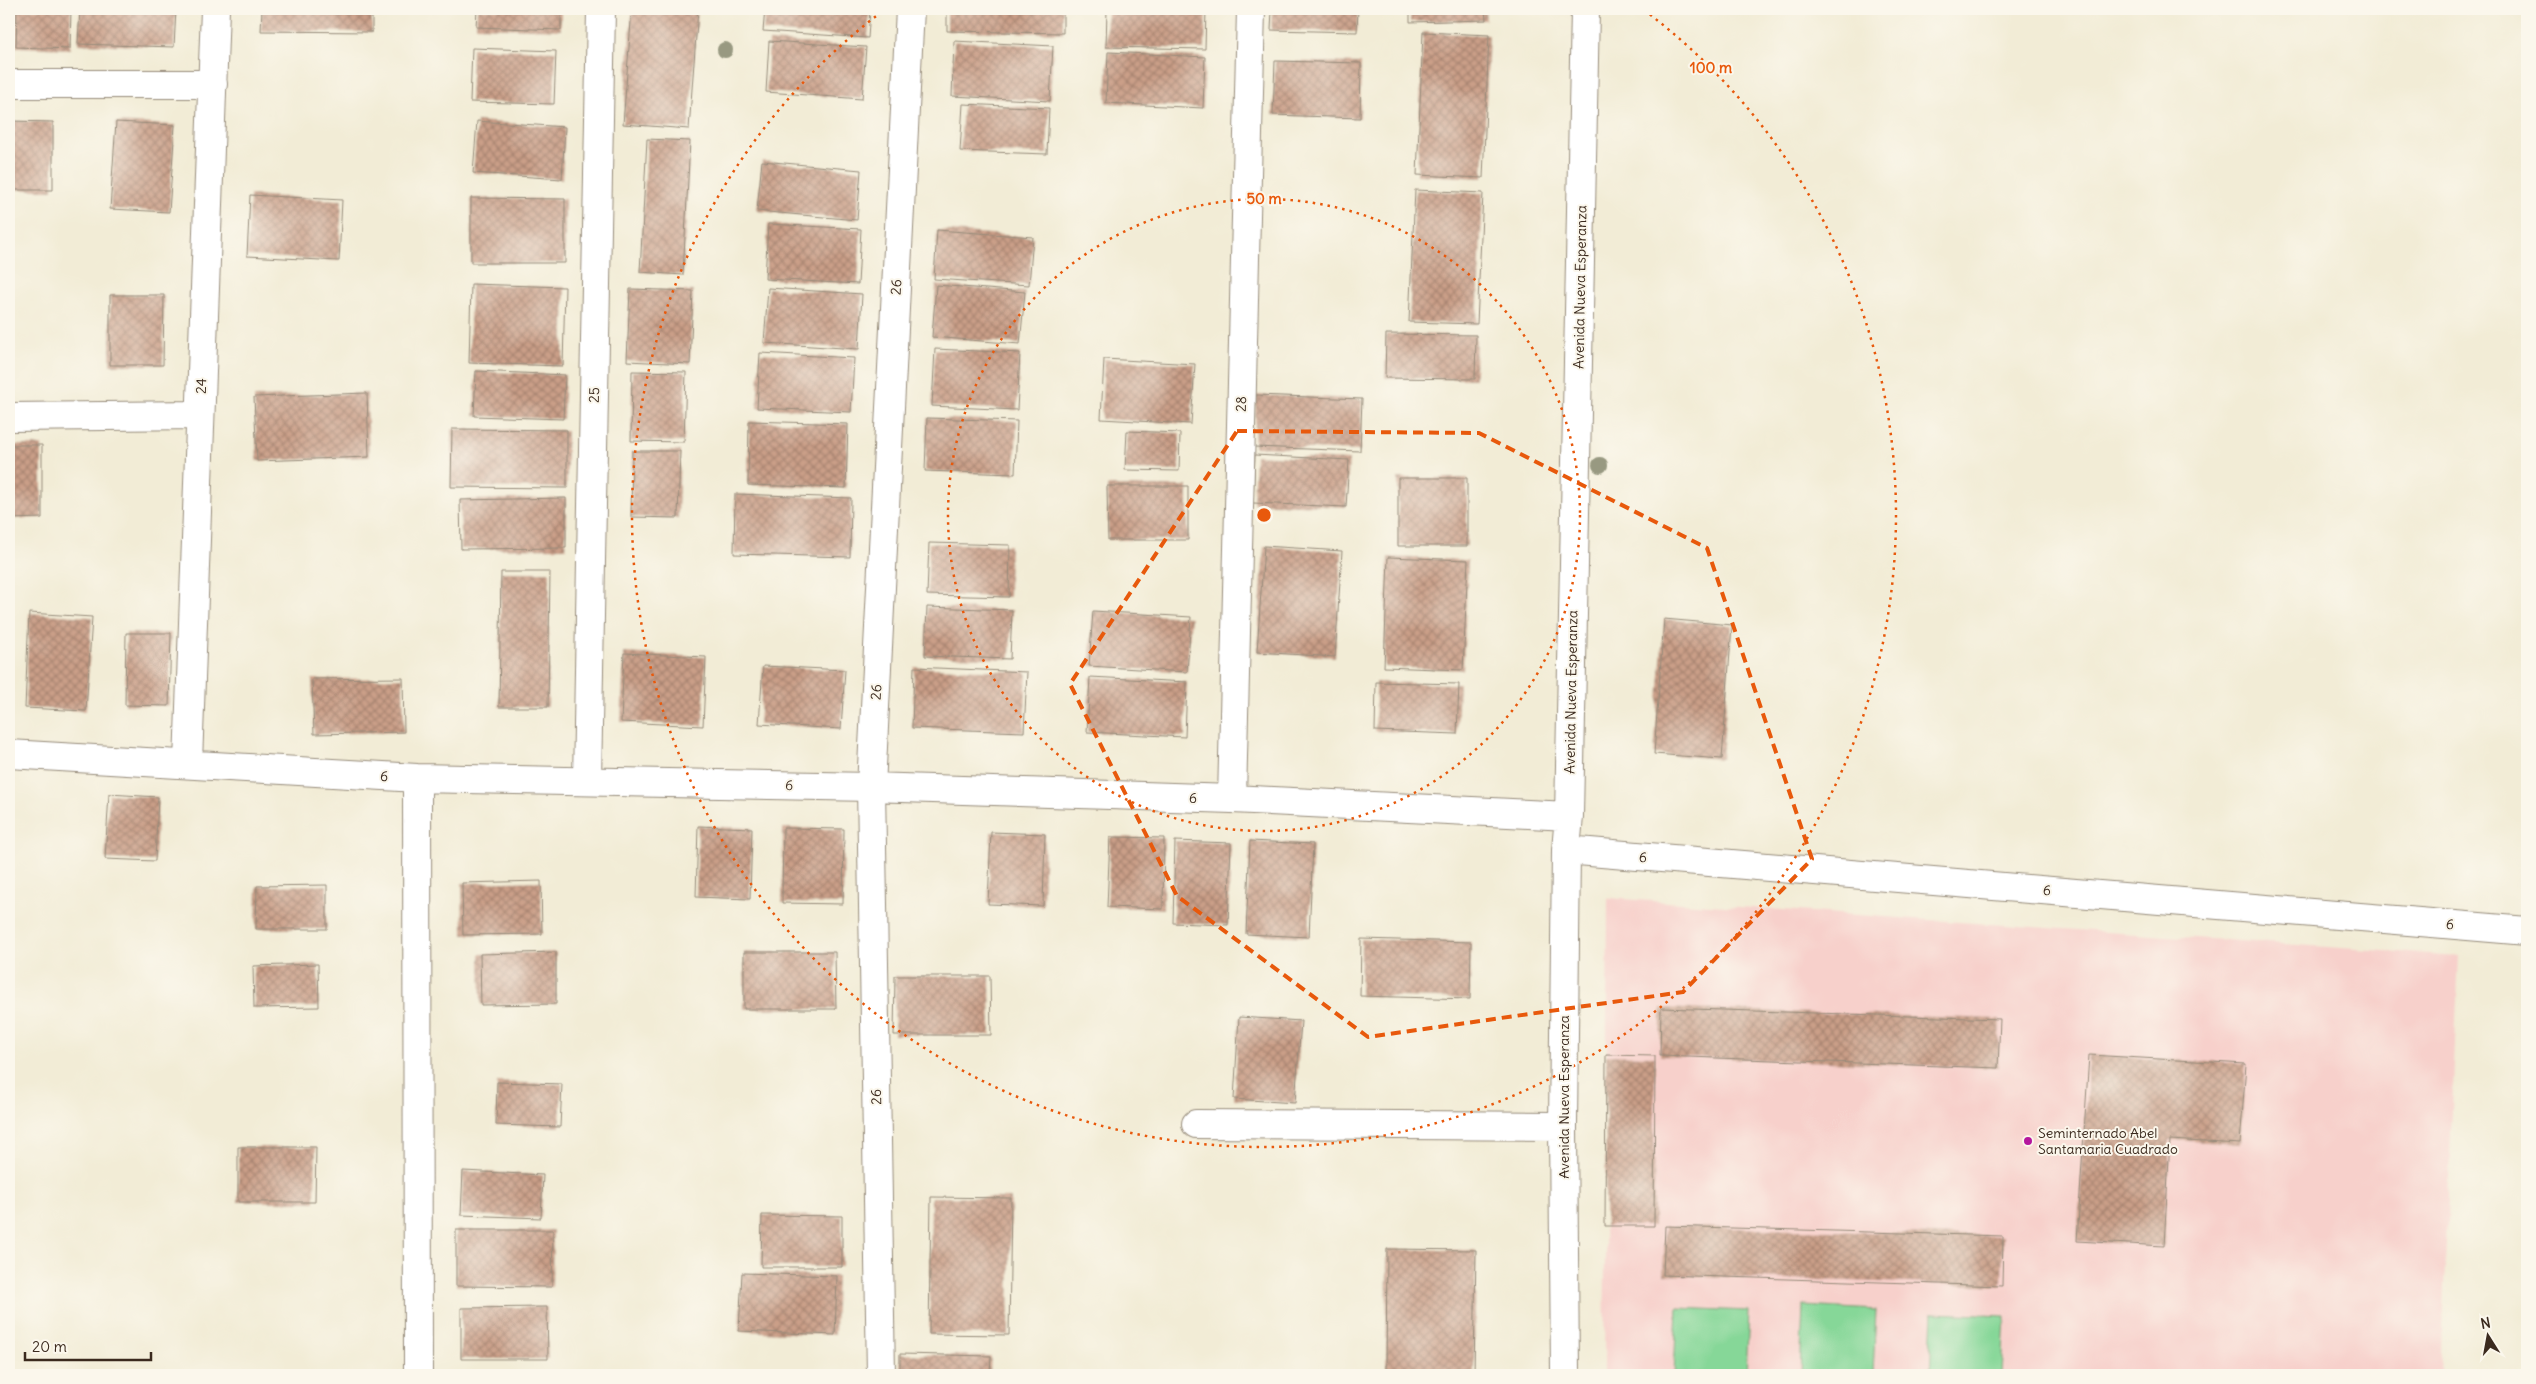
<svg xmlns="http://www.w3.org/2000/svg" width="2536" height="1384" font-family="Delius,sans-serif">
<defs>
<pattern id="building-cross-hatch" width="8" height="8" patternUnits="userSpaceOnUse" patternTransform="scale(1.25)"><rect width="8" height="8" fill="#ca9f88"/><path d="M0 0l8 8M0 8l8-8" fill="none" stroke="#a5826f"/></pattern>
</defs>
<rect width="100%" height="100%" fill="#fbf7ec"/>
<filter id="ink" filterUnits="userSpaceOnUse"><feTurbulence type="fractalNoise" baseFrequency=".02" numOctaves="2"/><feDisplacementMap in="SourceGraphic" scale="10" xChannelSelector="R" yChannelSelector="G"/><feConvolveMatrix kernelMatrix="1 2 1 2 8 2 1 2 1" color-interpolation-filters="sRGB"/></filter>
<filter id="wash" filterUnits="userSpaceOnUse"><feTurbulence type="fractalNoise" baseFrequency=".0096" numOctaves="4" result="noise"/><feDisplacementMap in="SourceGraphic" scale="20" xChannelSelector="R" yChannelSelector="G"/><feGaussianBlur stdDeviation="1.12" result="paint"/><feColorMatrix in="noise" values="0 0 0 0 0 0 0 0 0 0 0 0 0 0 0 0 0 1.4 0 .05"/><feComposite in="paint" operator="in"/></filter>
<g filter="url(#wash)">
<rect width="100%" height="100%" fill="#f2ecd6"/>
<path fill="#f7d0cb" d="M1608,898l851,58 -19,419h-836z"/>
<path fill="#86d798" stroke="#60805b" d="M1803,1306l73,4 -3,65h-73z
M1677,1308l72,3 -3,64h-72z
M1933,1313l72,3 -3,59h-72z"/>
<g id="blocks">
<path fill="url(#building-cross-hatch)" d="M17,9h54l-1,40 -54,-2z
M80,9h96l-2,38 -96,-3z
M262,9h110v23l-111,-1z
M477,9h84v21l-85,-3z
M632,9h66l-9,120 -66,-5z
M765,9h105l-2,29 -105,-7z
M947,9h116v24l-116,-2z
M1107,9h99l-1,40 -99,-2z
M1272,9h86l-1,23 -86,-2z
M1410,9h75l1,11 -76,2z
M1423,32l66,3 -6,143 -66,-3z
M769,41l97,6 -4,52 -96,-7z
M954,41l99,5 -3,55 -98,-5z
M472,48l84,3 -2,53 -84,-2z
M1108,52l97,5 -2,51 -97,-5z
M1275,61l86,2 -1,55 -87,-3z
M963,104l86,4 -2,46 -87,-3z
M9,121l44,1v68h-44z
M477,121l88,6 -3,52 -89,-6z
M116,122l59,3 -6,87 -59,-3z
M647,139l43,2 -7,134 -43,-3z
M762,161l99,9 -4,50 -100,-9z
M1415,190l68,3 -6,131 -68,-2z
M250,195l92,5 -3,61 -92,-5z
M471,198l94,1v64h-94z
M768,224l93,5 -3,55 -93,-5z
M937,230l96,7 -4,48 -95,-6z
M471,284l94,3 -2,79 -94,-3z
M936,285l89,7 -5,52 -88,-7z
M768,288l94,6 -3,55 -95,-6z
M630,289l63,2 -3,73 -63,-3z
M110,295h54l-1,70h-53z
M1386,334l90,1 -1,44 -90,-1z
M935,349l85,4 -3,57 -85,-4z
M760,353l94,5 -3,54 -94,-4z
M1104,359l91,5 -4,60 -90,-5z
M476,371l89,4 -2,44 -89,-3z
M632,371l54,1 -2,70 -53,-1z
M367,393l2,64 -112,4 -3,-64z
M1256,395l106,4 -2,52 -106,-4z
M927,418l90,3 -2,53 -90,-3z
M749,421l99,3 -2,64 -98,-3z
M452,429l115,1v58l-116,-1z
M1127,431l53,2 -1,38 -54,-1z
M9,445h33v73l-33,1z
M632,451h48l-2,67 -47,-1z
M1255,455l94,5 -3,47 -93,-4z
M1398,478h69v68h-69z
M1107,486h81v54h-80z
M735,494l116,4 -1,59 -116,-3z
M566,498v50l-105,1 -1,-49z
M929,543l81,2 -1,52 -82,-2z
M1264,546l78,5 -7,106 -78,-5z
M1388,557l80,3 -5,110 -79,-3z
M501,572h49l-2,135h-49z
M927,607l85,3 -2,49 -85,-3z
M1093,611l98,6 -4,55 -98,-6z
M29,613l63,4 -6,94 -61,-3z
M1664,619l68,6 -10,134 -68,-5z
M126,633h45l-2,73 -44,-1z
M624,653l82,4 -3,69 -82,-4z
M763,666l82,4 -4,59 -82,-5z
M914,667l113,5 -3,60 -112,-4z
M1090,677l97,5 -2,55 -98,-5z
M403,678l1,54 -90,2 -2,-55z
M1376,682l83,2 -2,50 -82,-3z
M109,794l49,3 -3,64 -50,-2z
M698,826l54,2 -2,71 -54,-2z
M783,828l61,1 -1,75 -61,-1z
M991,832l54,2 -2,72 -55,-2z
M1110,837l54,1 -1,71 -56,-2z
M1175,841l56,2 -3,82 -55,-2z
M1250,841l63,3 -4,93 -63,-3z
M541,881l1,53 -79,1 -1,-52z
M327,885v44h-71l1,-43z
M1361,939l110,3 -1,57 -110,-3z
M556,952v52l-75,1 -1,-51z
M744,952h91l1,57h-92z
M318,964l1,43 -65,1 -1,-42z
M895,976h95l1,59h-97z
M1661,1008l339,11 -2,49 -338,-12z
M1239,1017l62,4 -6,82 -61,-4z
M1606,1055l49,1 -1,170h-49z
M2089,1055l157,9 -6,80 -70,-4 -6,106 -87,-5z
M497,1082l65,2 -2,43 -64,-2z
M238,1147h78l-1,55h-77z
M463,1171l80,4 -2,43 -80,-3z
M931,1197l80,1 -2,137 -80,-1z
M762,1215l80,1v51h-81z
M1665,1226l338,10 -1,50 -339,-11z
M456,1230h97l-1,57 -96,-1z
M1387,1249l89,1 -2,125h-88z
M742,1273l95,3 -2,59 -96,-4z
M547,1307l1,52h-87v-51z
M900,1354l91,2 -1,19h-90z"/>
</g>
</g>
<g filter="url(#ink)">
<use href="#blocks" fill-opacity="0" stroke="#968b7a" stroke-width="1"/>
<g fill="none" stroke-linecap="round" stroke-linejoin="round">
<g stroke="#968b7a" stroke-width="30">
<path id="minor" d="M9,84h204
M9,417l191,-2
M9,754l408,24 454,9 361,12 337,17
M188,763l27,-754
M417,778l1,597
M587,781l14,-772
M1232,799l19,-790
M1566,850l961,81
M1196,1124l367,2
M881,1375l-10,-588 39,-778
M1565,1375l-2,-249 3,-276 3,-34 16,-807"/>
</g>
<use href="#minor" stroke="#fff" stroke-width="28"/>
</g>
<g fill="#989981">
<circle cx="725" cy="50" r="8"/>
<circle cx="1600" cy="465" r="8"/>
</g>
</g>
<path fill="none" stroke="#e8590c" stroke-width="4" stroke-dasharray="10 6" stroke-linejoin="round" d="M1237,431l242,2 228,115 105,311 -129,133 -315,45 -191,-141 -107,-212z"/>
<g fill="none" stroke="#e8590c" stroke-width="2.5" stroke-dasharray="2.5 5">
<circle cx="1264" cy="515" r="316"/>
<path d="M1644 10A632 632 0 1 1 884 10"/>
</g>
<circle fill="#b5179e" stroke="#fbf7ec" stroke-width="2" cx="2028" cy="1141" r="5"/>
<g text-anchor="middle" stroke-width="4" stroke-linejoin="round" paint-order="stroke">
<g font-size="14" fill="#3b2a1e" stroke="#fbf7ec">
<text transform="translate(896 287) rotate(-87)" y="5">26</text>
<text transform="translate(1580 287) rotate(-89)" y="5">Avenida Nueva Esperanza</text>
<text transform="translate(201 386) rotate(-88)" y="5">24</text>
<text transform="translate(594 395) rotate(-89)" y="5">25</text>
<text transform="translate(1241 404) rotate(-89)" y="5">28</text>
<text transform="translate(876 692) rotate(-87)" y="5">26</text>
<text transform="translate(1571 692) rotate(-89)" y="5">Avenida Nueva Esperanza</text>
<text transform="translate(384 776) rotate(4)" y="5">6</text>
<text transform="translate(789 785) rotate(1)" y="5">6</text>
<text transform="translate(1193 798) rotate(2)" y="5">6</text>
<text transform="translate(1643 857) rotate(5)" y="5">6</text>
<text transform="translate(2047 890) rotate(5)" y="5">6</text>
<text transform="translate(2450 924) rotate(5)" y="5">6</text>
<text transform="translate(876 1097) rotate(-91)" y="5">26</text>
<text transform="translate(1564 1097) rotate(-90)" y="5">Avenida Nueva Esperanza</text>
</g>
<g font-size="14" fill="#3b2a1e" stroke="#fbf7ec" text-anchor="start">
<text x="2038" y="1138">Seminternado Abel<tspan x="2038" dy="16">Santamaria Cuadrado</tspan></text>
</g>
</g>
<circle cx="1264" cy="515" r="8" fill="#e8590c" stroke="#fbf7ec" stroke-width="2.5"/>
<g font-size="15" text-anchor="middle" font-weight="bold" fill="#e8590c" stroke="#fbf7ec" stroke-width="4" stroke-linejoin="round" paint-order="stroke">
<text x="1711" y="73">100 m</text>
<text x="1264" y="204">50 m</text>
</g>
<rect width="2536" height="1384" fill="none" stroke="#fbf7ec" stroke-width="30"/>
<g transform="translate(2488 1336) rotate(349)" stroke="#fbf7ec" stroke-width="4" paint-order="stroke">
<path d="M0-4L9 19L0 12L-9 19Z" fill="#3b2a1e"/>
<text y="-8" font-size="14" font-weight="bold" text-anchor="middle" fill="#3b2a1e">N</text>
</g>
<path d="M25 1352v8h126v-8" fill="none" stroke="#3b2a1e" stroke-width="2.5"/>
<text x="32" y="1352" font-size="15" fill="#3b2a1e" stroke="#fbf7ec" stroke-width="4" paint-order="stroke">20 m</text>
</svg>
